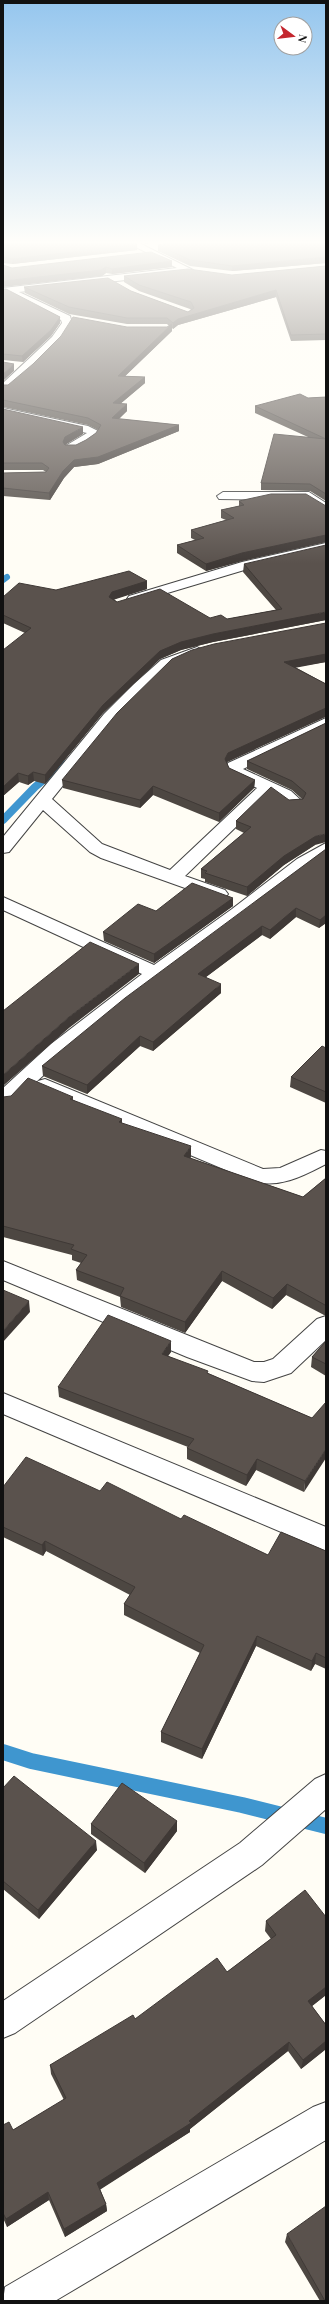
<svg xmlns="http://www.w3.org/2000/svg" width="329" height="2304" font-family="'Playfair Display',serif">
<rect width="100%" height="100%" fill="#fffdf5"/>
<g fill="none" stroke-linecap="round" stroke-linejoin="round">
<path stroke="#3f96cf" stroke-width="6" d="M3,580l4,-3"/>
<path stroke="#3f96cf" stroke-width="8" d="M3,820l32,-33 28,-23 -14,-5"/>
<path stroke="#3f96cf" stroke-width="16" d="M3,1752l28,9 211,44 84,21"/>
<g stroke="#444" stroke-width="2">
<path id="minor" d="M126,242h11l56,28 -5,3 -169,19 51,24 2,7 -12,18 -53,50 -4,1v-9l49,-46 10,-14 -1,-3 -54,-26h-4v-6l174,-20z
M3,408l85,18 12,6c-3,9 -24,21 -33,19l-2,-3 2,-3 20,-12 -84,-19z
M223,492h86l17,11v10l-20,-13 -87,-1 -2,-3z
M326,543v8l-75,17 -117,35 -7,-4 2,-3 113,-34z
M197,647l7,4 -2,3 -31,12 -27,24 -28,30 -64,79 50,45 68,26 87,-82 -28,-13 -3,-8 2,-4 98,-45v11l-83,40 48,22 13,12 -3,4c-12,3 -20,-8 -31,-13l-85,82 40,14 3,4 -3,4h-12l-112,-40 -11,-6 -47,-42 -34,42 -6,1v-16l101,-123 30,-30 27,-24z
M326,843v12l-232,174 -83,76 -8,2v-19l48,-44 91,-70 -139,-64v-13l151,68 78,-56 65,-50z
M45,1079l218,90 17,-1 41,-18 5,1v13c-23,12 -47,25 -74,17l-214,-90 -4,-5 4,-5z
M3,1261l251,101h10l9,-3 44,-40 9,-3v24l-35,33 -27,9 -12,-1 -65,-24 -184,-77z
M3,1393l323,134v24l-323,-137z
M326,1774v35l-64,56 -247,168 -12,5v-37l237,-158 75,-64z
M326,2102v38l-271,161h-52l2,-14 308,-180z"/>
</g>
<use href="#minor" fill="#fff" fill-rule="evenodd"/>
</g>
<path fill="#4d4742" d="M3,242l134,8 -125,14 -9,-1z
M140,242h18l-13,2z
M326,242v98l-35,1 -15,-44 -98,28 -5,4 -1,-1v3l-47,45 20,1v6l-25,21 7,7 -8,8 60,6v6l-81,33 -24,3 -10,11 -14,22 -47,-4v-23l43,-1 -3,-2h-40v-61l80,25 -18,11h11l10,-5 10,-7 2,-3 -10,-5 -85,-18v-22h5l119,-58h40l2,-1 -2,-2h-40l-58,-10 -44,-21 -1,-6 107,4 57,21 3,-2 -1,-1 -51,-18 -15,-9v-6l108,-1 94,-9v-3l-94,8 -42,-5 -32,-15v-6z
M172,261v6l-60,7 -6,-1 -4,3 -90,-8z
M3,289l57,28v6l-9,13 -28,26 -20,-2z
M326,397v104l-16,-10 -49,-1v-7l47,-46 -53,-24v-7l53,-8z
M239,501l87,5v36l-84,19 -36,10 -29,-18v-8l18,-5 -4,-2v-8l35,-10 -5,-2v-8l18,-4z
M244,564l82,56 -113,22 -32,8 -21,9 -57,54 -58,71 -11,-3 -6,4 -9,-3 -16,14 22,-163 -22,-10v-26l53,-7 91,-9v8l-33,10 3,3 93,16 17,1 49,-9 -33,-38z
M326,623v39l-31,5 31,17v33h-1l-98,45v1l2,5 26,12 -1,8 -35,34 -66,-27 -13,13 -77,-20 -1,-8z
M326,723l-11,122 -31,20 -37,31 -42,-14v-3l-4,-1v-9l43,-36 -8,-4v-8l53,-21 13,-1 -10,-9 -45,-21v-8z
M326,849v74l-7,5 -23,-11 -26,22 -8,-4 -56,42 15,16 -68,58 -13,-5 -53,48 -44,-18 -1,-10z
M233,898v8l-79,57 -50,-22 -1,-9 53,-21z
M326,1048v55l-36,-16 1,-10z
M3,1097h70v3l49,23 69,34 -1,1 113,39 23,-19v137h-2l-38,-20 -14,14 -50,-28 -37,52 -64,-26 -1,-10 -43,-17 -1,-10 5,-7 -9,-3v-5l-69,-18z
M326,1341v35l-15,-9 1,-10z
M171,1352l-3,4 144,62 -8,74 -48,-22 -10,16 -59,-27v-11l1,-1 -129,-50 -1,-10z
M3,1487l97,4 81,28 87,36 58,-4v118l-11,-5 -4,7 -55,-25 -54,113 -41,-17v-10l39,-79 -76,-38v-11l6,-9 -84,-44 -3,5 -40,-19z
M3,1788l94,62 -58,69 -36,-30z
M177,1821v10l-32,42 -54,-39v-10z
M326,1917v78l-14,11 14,19v24l-25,20 -13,-18 -98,78v3l-90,57 6,15 1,7 -42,26 -16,-37 -42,27 -4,-9v-93l10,5 51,-30 -13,-26 -1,-9 85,-46 92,-47 44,-33 -6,-8 1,-10z
M287,2234l39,67h-6l-35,-59z"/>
<path fill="#3f3936" d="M145,242h13l-13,2z
M137,244v6l-125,14v-5z
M326,257v6l-94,8v-5z
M172,261v6l-60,7v-5z
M106,267v6l-4,3 -99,11v-6z
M276,290v7l-98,28 -5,4v-6l5,-4z
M60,317v6l-9,13 -28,26 -1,-6z
M172,324v7l-54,52v-7z
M14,364v7l-11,10v-7z
M145,377v6l-32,27v-7z
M127,404v7l-15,14v-7z
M179,425v6l-81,33 -24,3 -10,11 -14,22 -1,-7 14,-22 11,-11z
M83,427v7l-17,10 -2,5 -1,-7 2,-5z
M326,535v7l-84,19 -36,10v-7l36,-11z
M147,581v8l-34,11 -4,-3 3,-5z
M326,612v8l-113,22 -32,8 -21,9 -57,54 -58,71v-9l58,-70 57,-54 21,-9 32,-8z
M326,654v8l-42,8v-8z
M326,708l-1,9 -98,45 -2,6v-9l3,-6z
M33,772l1,9 -6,4v-9z
M18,773l1,9 -16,14v-9z
M255,780l-1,8 -35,34v-9z
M153,786v9l-13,13v-8z
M326,834v8l-11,3 -31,20 -37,31v-9l37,-31 32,-20z
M233,898v8l-79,57v-9z
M296,908v9l-26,22v-9z
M326,915v8l-7,5 1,-8z
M262,926v9l-64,48v-9z
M139,964v10l-70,54 -66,58v-11l66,-58z
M221,984v9l-68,58v-9z
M140,1036v10l-53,48v-9z
M122,1119v10l-3,-7z
M191,1146v11l-8,10 1,-11z
M222,1271v10l-37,52v-11z
M287,1284l-1,11 -14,14 1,-11z
M29,1301l1,11 -27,30v-11z
M171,1341v11l-9,12v-10z
M326,1449v9l-22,34 1,-11z
M257,1459l-1,11 -10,16 1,-11z
M45,1541l1,10 -3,5 -1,-11z
M257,1636l-1,10 -54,113v-10z
M316,1653l-1,11 -4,7 1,-10z
M177,1821v10l-32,42 -1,-10z
M96,1841l1,9 -58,69 -1,-9z
M326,1987v8l-19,15 1,-9z
M326,2041v8l-25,20 2,-9z
M289,2042l-1,9 -98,78v3l-92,59 -1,-8 92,-62z
M48,2192l1,8 -42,27 -1,-8z
M106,2204l1,7 -42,26 -1,-8z"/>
<path fill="#5a524d" stroke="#3f3936" d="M3,242h130l4,2 -125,15 -9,-2z
M172,242h154v15l-94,9 -42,-6 -32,-15z
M151,252l21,9 -60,8 -6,-2 -5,3 -98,11v-16l9,3z
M326,266v68l-35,1 -15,-45 -98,29 -5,4 -6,-5h-40l-58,-11 -45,-20 84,-9 23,13 57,21 6,-4 -3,-6 -52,-17 -15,-9 64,-7 44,6z
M3,289h3l54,28 -9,13 -29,26 -19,-2z
M73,317l54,10h40l5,-3 -54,52 27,1 -32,26 14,1 -15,14 67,7 -81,32 -24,3 -11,11 -14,22 -46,-5v-15l43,-1 3,-4 -7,-5h-39v-54l80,18 -18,10 -2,5 2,3h11l10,-5 10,-7 5,-8 -13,-7 -85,-18v-15h5l25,-21 28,-28z
M3,362l11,2 -11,10z
M300,394l8,4 18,-1v42l-71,-33z
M274,434l52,5v55l-16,-10 -49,-1z
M271,494h35l20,12v29l-84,18 -36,11 -29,-19 27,-7 -13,-8 43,-12 -13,-8 23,-5 -5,-4z
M326,545v67l-113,22 -32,8 -21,9 -57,54 -58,70 -12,-3 -5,4 -10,-3 -15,14v-137l28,-22 -28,-13v-18l16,-14 37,7 73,-19 18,10 -35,11 -3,5 8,5 43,-13 50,29 11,-3 6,4 55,-10 -38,-45z
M326,623v31l-42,8 42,22v24l-98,45 -3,6 4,9 26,12 -36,33 -66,-27 -13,14 -78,-20 55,-67 55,-54 20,-9 22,-6z
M326,723v111l-10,2 -32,20 -37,31 -42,-14 2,-2 -6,-2 50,-42 -15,-6 35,-34 18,13 14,-1 3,-6 -14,-12 -45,-20z
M326,849v66l-6,5 -24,-12 -26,22 -8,-4 -64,48 23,10 -68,58 -13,-6 -53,49 -45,-19 83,-68z
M192,883l41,15 -79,56 -51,-22 35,-28 18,7z
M90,942l49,22 -70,53 -66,58v-64z
M322,1046l4,2v44l-35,-15z
M28,1078l45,19 -3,2 52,20 -3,3 72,24 -7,10 119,41 23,-19v126l-1,1 -38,-21 -14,14 -51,-27 -37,51 -65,-26 4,-8 -48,-18 11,-15 -16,-6 3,-4 -71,-19v-129l8,-1z
M3,1290l26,11 -26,30z
M108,1315l63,26 -9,13 46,17 -1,2 105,45 14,-16v47l-21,32 -48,-22 -10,16 -60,-27 7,-9 -136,-52z
M326,1341v23l-14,-7z
M26,1457l74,34 7,-9 74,37 3,-4 84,40 13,-23 45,19v107l-10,-5 -4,8 -55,-25 -55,113 -41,-17 43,-87 -80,-41 11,-17 -90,-46 -3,4 -39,-18v-40z
M14,1776l82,65 -58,69 -35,-29v-93z
M122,1783l55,38 -33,42 -53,-39z
M305,1890l21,27v70l-18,14 18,24v16l-23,19 -14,-18 -100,79 2,2 -94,60 9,21 -42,25 -16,-37 -42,27 -3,-6v-88l6,-3 4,8 53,-32 -16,-33 83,-50 2,4 82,-61 10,14 49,-37 -10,-14z
M326,2206v95h-1l-38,-67z"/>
<linearGradient id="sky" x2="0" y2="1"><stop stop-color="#95c6ee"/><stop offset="0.43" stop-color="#fffefa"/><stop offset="1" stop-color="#fffefa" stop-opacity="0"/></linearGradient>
<rect width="329" height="564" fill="url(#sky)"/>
<rect width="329" height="2304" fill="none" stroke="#111111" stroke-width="8"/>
<g transform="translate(293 36) rotate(105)"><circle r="19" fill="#ffffff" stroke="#a0a0a0"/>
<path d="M0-3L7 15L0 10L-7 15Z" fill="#c4262e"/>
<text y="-6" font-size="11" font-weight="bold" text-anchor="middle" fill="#111111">N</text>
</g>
</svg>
